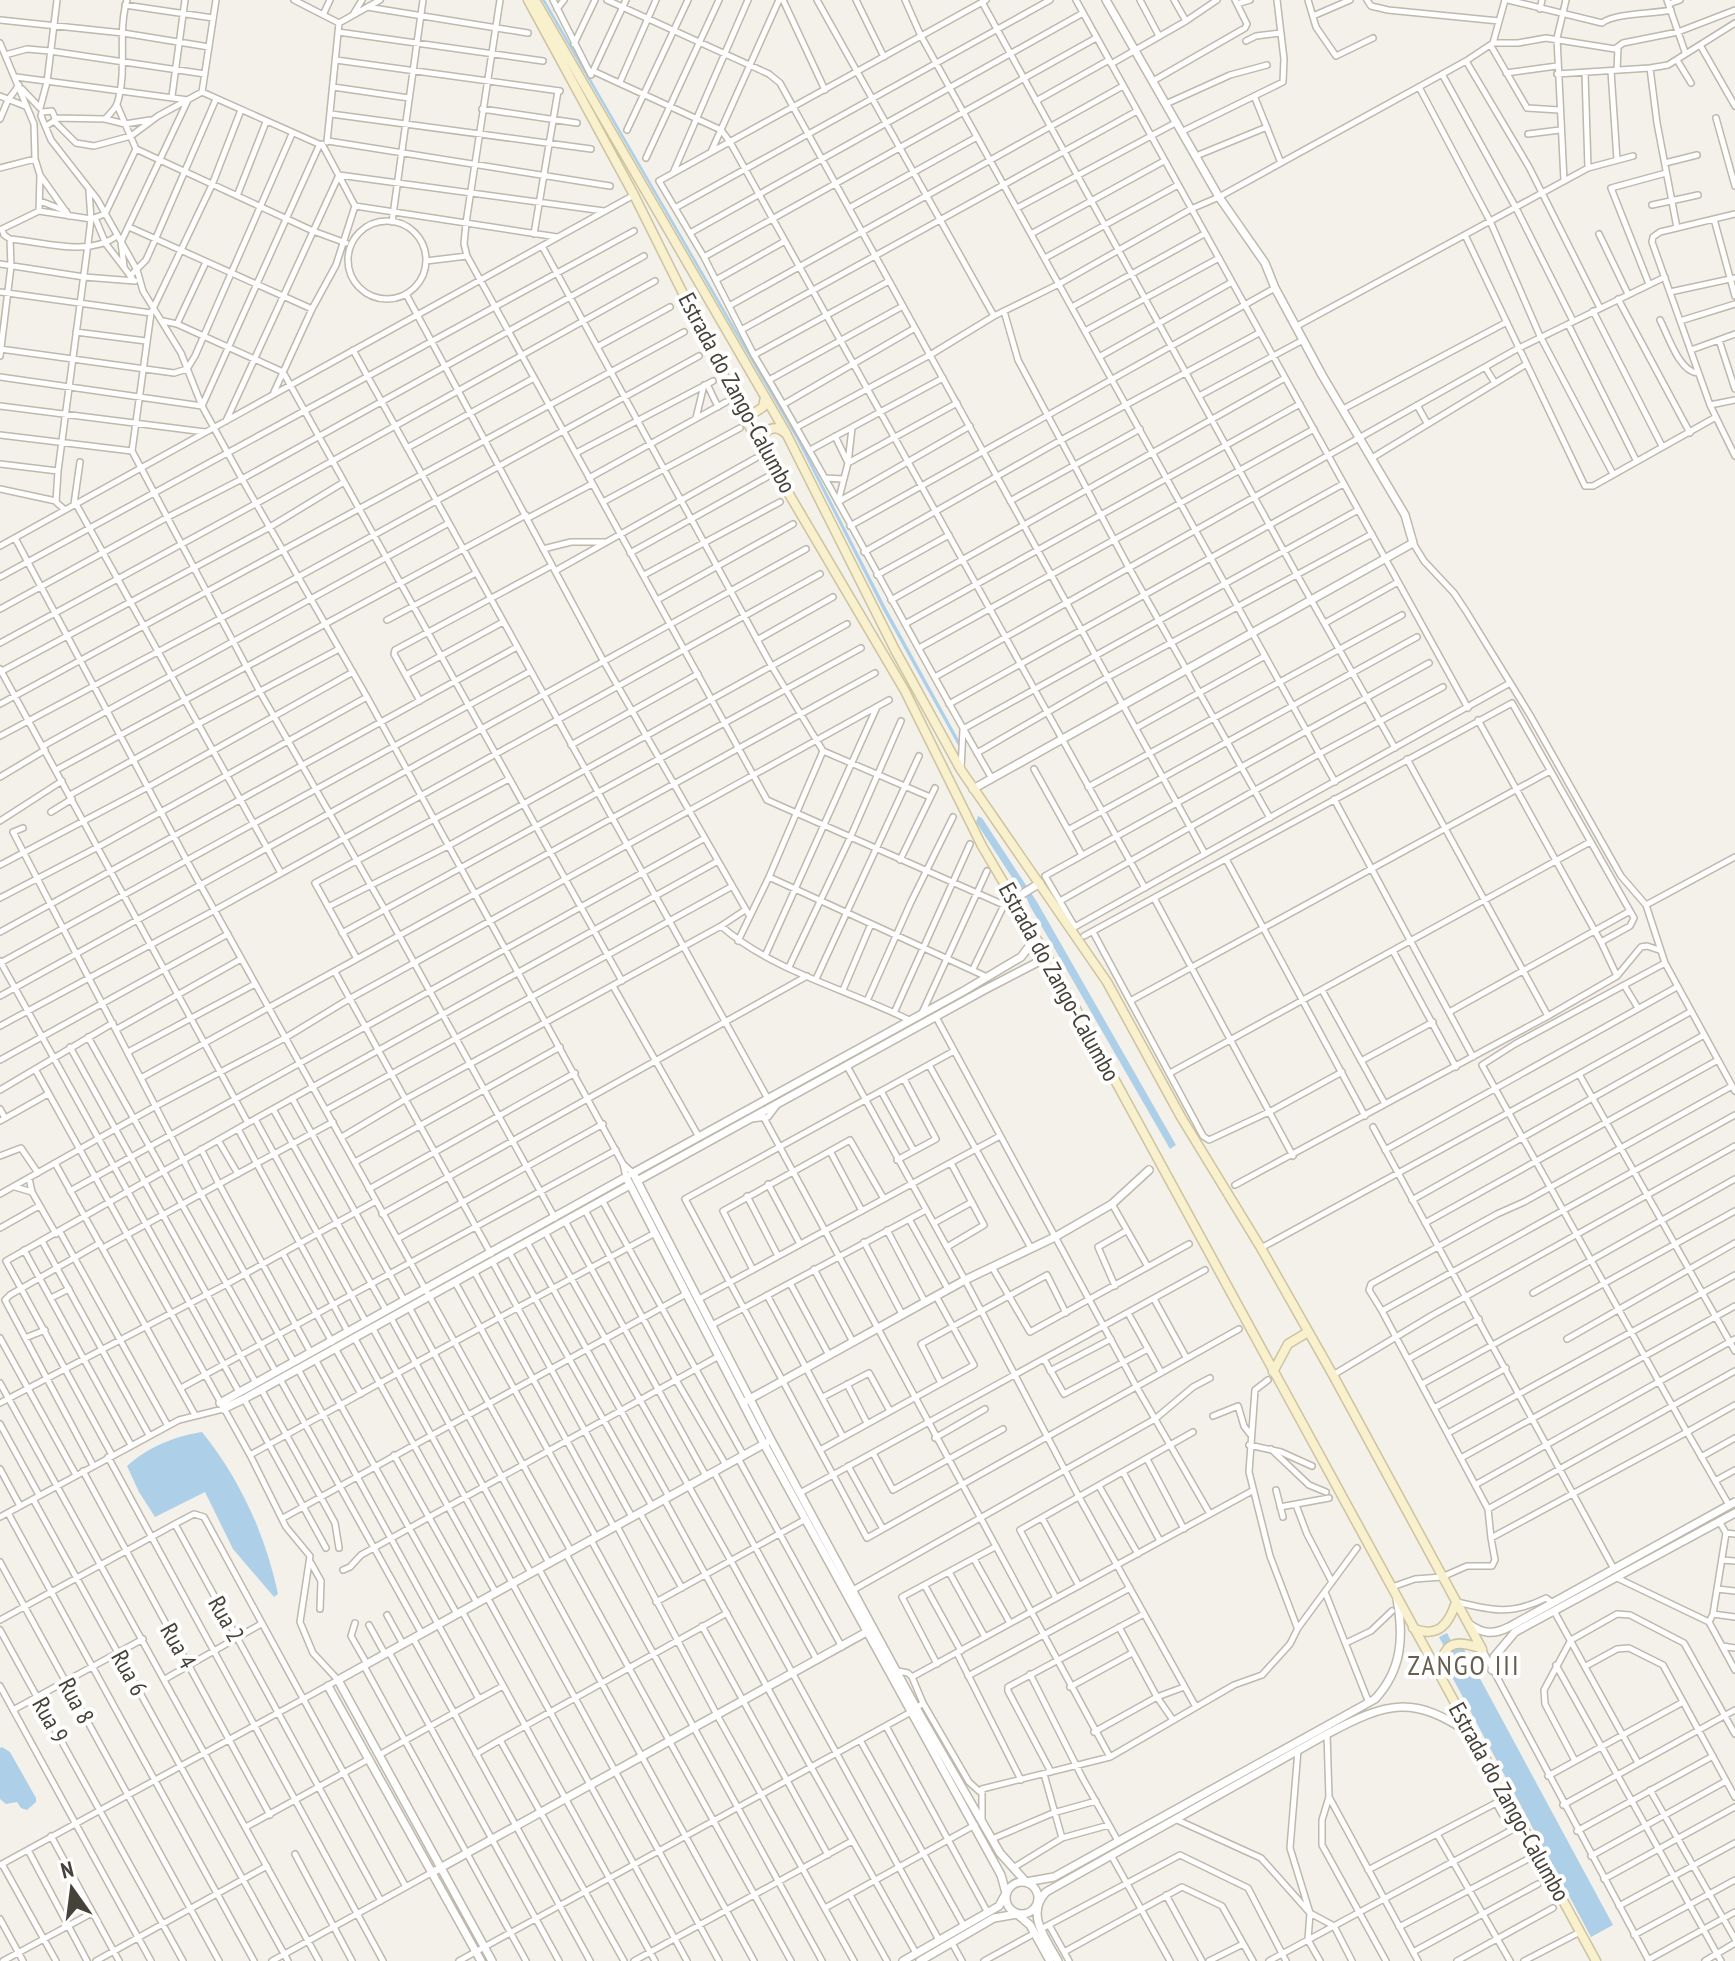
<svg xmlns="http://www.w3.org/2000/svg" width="1735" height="1961" font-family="'PT Sans Narrow',sans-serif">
<rect width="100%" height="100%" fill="#f3f1ea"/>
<path fill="#aecfe8" d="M542,0h3l254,438 87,170 74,134 -1,5 -76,-137 -86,-170z
M978,816l4,2 55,84 139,243 -6,4 -140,-243 -7,-17 -8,-7 -39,-60z
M202,1432c38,47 64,104 76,162l-4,3 -41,-48 -28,-57 -50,25 -16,-25 -12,-26c23,-20 46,-29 75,-34z
M1447,1633l8,15 9,1 149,276 -22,12 -148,-277 4,-8 -8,-15z
M2,1747l8,5 26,46v4l-9,8 -6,-2 -4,-6 -11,2 -6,-5v-51z"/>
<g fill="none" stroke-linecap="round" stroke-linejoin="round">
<g stroke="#beb8ad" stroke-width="8">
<path id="minor" d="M294,0l45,23
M500,0l-34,223 -2,21 3,12 300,544 237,105 -31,64
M553,0l38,75
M607,0l162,74 11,9 425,771
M783,0l42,90
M817,0l177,316
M856,0l28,57
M905,0l16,36 414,746
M1076,0l392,708
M1140,0l19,36
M1174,0l12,21
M1308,0l8,27 20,29 37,-18
M1367,0l4,6 17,4 111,11
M1508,0l94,23c12,-10 51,-9 69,-13
M1667,0l18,52
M982,2l315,573 98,173
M1237,4l13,-4
M1669,4l11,-4
M125,5l88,13
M367,7l161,26
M557,9l7,-9
M1540,9l2,-9
M354,13l8,-13
M323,15l7,-15
M1313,16l37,-16
M0,20l123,13 86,14
M339,23l41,-23
M338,32l205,29
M1246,41l10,-5 25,-3
M0,43l34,81 1,35 5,16 29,41
M1493,43l12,-43
M574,44l21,-44
M1700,45l35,61
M1491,46l36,62 32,2
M5,55l22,-6 23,2 155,23
M336,60l224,31
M1677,60l14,23
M1466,61l63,106 71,141
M1111,64l75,-43 31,-21
M1650,68l7,55 20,105
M1617,70l1,-22
M593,71l128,59 9,12 415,746
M593,71l33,-71
M1611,71l6,89
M1506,73l51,-7
M1585,73l3,95
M1442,74l74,134 57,113
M1557,74l93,-6 18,-3 67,-42
M16,77l172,23 -67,142 3,25
M1153,81l92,-53 2,-4 -12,-24
M620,82l36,-82
M333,87l76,11
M1419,87l71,134 50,115 73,138
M22,89l18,19
M202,92l119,53
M202,92l14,-92
M0,96l25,10
M172,96l13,-96
M1255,98l26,65
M1036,101l73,-41
M1168,103l62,-28 37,-10
M40,108l7,-26 10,-82
M482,109l95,14
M331,114l260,35
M55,118l50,1 20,5 25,-4
M1716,118l19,68
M0,119l8,-19 11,-15
M105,119c4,-4 10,-10 12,-15 11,-33 0,-71 10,-104
M54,121l22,22 18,3 37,-10 27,-20 44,-24
M46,126l8,-5 1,-3 -3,-7 -10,1 -1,4 10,24 46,59 40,71 6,21 38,62 21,53 40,73 125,218 256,467 3,13 7,-4 -10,-9
M627,130l61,-130
M1183,131l100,-49 1,-23 -7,-59
M1528,134l32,-4
M328,141l282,45
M327,142l12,-119
M136,149l177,82 33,12
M711,152l68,-152
M1196,156l71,-29
M646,158l73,-158
M1665,163l32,-8
M0,168l35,-9
M673,173l75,-173
M1564,181l-7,-143 9,-38
M237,196l29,-74
M40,201l26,10
M1652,205l46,-10
M355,206l202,31
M675,208l375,-208
M849,208l128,-71
M1017,208l160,-86
M39,211l1,-35
M1735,214l-75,18 -7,5 -1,5 58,163 25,51
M95,218l11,26 26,34
M1714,219l21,77
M348 260a39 39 0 1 1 78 0a39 39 0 1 1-78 0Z
M392,222l31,-222
M129,227l183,82
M690,233l393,-220
M534,234l24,-143
M1031,234l133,-73
M1599,234l29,60
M1465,235l120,251h8l123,-69
M10,239c34,3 78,18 107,-3
M542,246l229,419 52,86 -54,126 -31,64
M704,257l392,-219
M1045,258l133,-73
M426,261l41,-5
M0,264l84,13 51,4
M130,276l16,-16 9,-20 61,-141
M716,280l69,-39
M889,281l-135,74c83,138 156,283 237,422
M1649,284l-38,-96 55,-15
M0,292l151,21 61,-128 29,-75
M1670,292l65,-14
M406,294l198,368 145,253
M1618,299l72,134
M729,306l394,-220
M1072,307l132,-73
M1004,311l14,49 110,206 142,252
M1593,311l69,135
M1660,320c8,15 19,52 38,53
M163,321l14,3 29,-62
M1680,321l55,-17
M177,324l106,48 339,609
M1568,324l68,136
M1297,326l291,-158 45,-12
M741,330l396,-219
M1085,331l134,-73
M76,332l70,9
M1719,340l16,49
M597,347l73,-40
M0,349l174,24 13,-4 8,-13 97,-222
M353,350l415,749
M1691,350l44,-16
M754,355l-50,-98 -45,-76 327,-181
M0,356l11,-90 -1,-27 -6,-4 -2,-6 37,-18 52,8 14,-5 31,-65 -19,-44
M1099,357l133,-75
M1485,367l10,16
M0,377l202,29 117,-260
M769,380l134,-74
M707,384l11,23
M274,392l38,-83 24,-44 19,-59 -33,-62
M1199,396l104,-56
M784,404l131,-76
M1417,405l10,18
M1710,405l25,-5
M0,406l205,26
M1343,409l162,-86
M696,418l8,-33
M226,421l113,-246 265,36
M797,427l133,-72 64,-39 65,-32 132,-75 28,-12 247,-136 27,-18h25l28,-5 69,11 8,-6 55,-11 57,-22
M0,435l132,16 128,241 125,218 170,308
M835,436l13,27 109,-60
M407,448l127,-70
M810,450l133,-72
M132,451l19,-138
M576,453l137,-72
M1372,458l153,-93
M0,464l58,7
M589,478l137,-76
M825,478l18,1
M0,489l56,12
M1010,501l130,-72
M603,502l137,-74
M838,502l132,-76
M838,502l10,-39 4,-35
M74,504l6,-42
M76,504l205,369
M65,510l-9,-8 2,-31 30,-227 3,-25 -2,-28
M528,518l64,-34
M850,526l425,-238
M15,538l172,323 384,690
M1413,543l11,18 30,32 12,18 64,104 91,161 25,29 89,-48
M0,546l634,-351
M543,549l28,-7h33
M864,552l197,-112 198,-107
M630,553l137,-76
M555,571l201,-113
M644,575l136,-73
M877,575l72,-40
M0,577l634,-346
M657,600l136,-76
M891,600l394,-222
M0,609l166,-91 76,-39 402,-223
M387,620l89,-47
M1325,623l73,-41
M905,624l395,-220
M757,640l76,-43
M0,643l257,-140 398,-222
M919,648l395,-219
M0,669l248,454 -242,138 106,194
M2,671l268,-144 74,-45
M406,675l97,-53
M935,677l582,-328 148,-72
M420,701l-26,-47 1,-4 156,-84
M0,704l684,-372
M949,704l394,-220
M1478,720l123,222 16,34
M1136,728l129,-72
M0,736l298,-159 401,-221
M571,745l127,-71
M43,746l404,-222
M823,751l107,46
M977,753l131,-76 264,-143
M1407,759l141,257
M961,769l2,-40 395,-219
M1034,769l48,86
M56,770l470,-255
M0,777l45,-27
M1088,787l314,-172
M70,795l128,-71 141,-75
M1334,799l139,258
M51,812l21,-13
M0,821l62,-40
M23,828l-10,4 188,362 93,168
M1068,830l349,-193
M1226,859l139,257
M900,860l35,-72
M0,865l148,-78 205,-115
M769,877l218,100
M0,898l98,-51 269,-150
M1154,898l139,258
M1060,901l259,-147 124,-67
M1646,905l19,58 70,128
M328,907l120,-61 399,-222
M721,926c53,46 126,63 188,94
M1075,927l-30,-51 384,-213
M1071,929l439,-246
M0,932l517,-285
M1093,932l110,204 6,4 62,-29 71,-39
M342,933l519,-285
M1084,936l428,-233 122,215 -4,8 -29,16
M1393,951l63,116
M765,956l111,-247
M356,957l-41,-74 194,-104
M0,961l239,431
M0,963l531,-292
M1665,963l-150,81 -33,21 205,367 48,-27
M789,967l61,-129 51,-117
M335,972l156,282
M816,979l103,-223
M1624,985l14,23
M613,986l86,151
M843,990l28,-66
M1322,990l63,114
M0,996l806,-447
M867,1001l44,-99 42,-85
M1130,1001l420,-230
M1451,1011l179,-100
M894,1013l76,-169
M922,1013l65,-142
M936,1017l200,369 74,128
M0,1026l215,-116 605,-336
M117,1029l124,-70
M88,1037l188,335
M70,1047l186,336
M954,1051l-269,148 182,339 372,-209
M128,1052l127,-68
M0,1060l228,-126
M1361,1061l72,-39
M929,1065l102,183
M847,1066l118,214 114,217 117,210
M1170,1073l420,-231
M1579,1074l111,-62
M141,1078l734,-405
M0,1090l113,-67
M881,1091l33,60
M292,1098l112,202
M0,1109l5,9
M273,1109l113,201
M326,1110l405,-223
M764,1118l346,639
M255,1119l111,203
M751,1119l17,-2 10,-13
M0,1121l48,-27
M248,1123l470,-262
M1373,1127l241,442
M238,1129l110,203
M342,1137l62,-37 317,-174 24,-16
M218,1140l20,34
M201,1149l18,35 114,-62
M1385,1150l292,-163
M830,1151l32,60
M0,1156l21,-8 17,25
M897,1160l39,-21 -32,-60
M355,1162l205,-115
M55,1163l140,252
M29,1178l3,14 24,42
M768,1184l32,60
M1235,1185l313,-169 69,-40 24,-29 6,-1 12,4
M15,1187l17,5
M369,1189l206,-116
M70,1191l635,-353
M0,1194l156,-88 129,-68 64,-39 540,-299
M747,1196l31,60
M602,1200l142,256
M1412,1200l292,-165
M1112,1204l36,63
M585,1210l91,170 50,85
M382,1214l425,-238
M909,1219l39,70
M565,1221l141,255
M934,1223l38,-21
M1425,1223l293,-163
M0,1228l39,-22
M887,1230l38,72
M60,1232l108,194
M545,1232l186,329 208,379
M397,1239l206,-115
M42,1241l107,194
M527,1242l142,255
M864,1242l38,72
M947,1247l37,-22 -33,-62
M103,1248l116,-64 92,169
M1261,1248l318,-174 156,277
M24,1250l107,195
M509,1252l143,254
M283,1254l49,88
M492,1261l140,256
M992,1267l38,65 159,-88
M814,1269l39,73
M753,1270l-30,-59 127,-71 34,59
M474,1271l140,256
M455,1282l141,255
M790,1283l39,72
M1115,1286l-17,-39 28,-16
M1533,1293l202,-114
M767,1295l76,142
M51,1298l18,-9
M699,1299l301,-163
M1154,1299l32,58
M1382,1311l-13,-21 2,-6 126,-70 27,-12 208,-116
M1128,1313l33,59
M391,1318l140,255
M712,1325l214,-115
M372,1327l347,634
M354,1337l142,256
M0,1338l76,137
M25,1338l20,-8
M1567,1339l168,-96
M335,1348l26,46
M315,1359l142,255
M1044,1359l20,35 84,-45
M1408,1359l71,-40
M298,1369l181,330 -100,56
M1050,1371l61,-32
M1333,1375l98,-59 304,-170
M280,1379l142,255
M1268,1380l-13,10 -6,82 21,84 27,71
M0,1383l319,578
M941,1383l-20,-39 126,-69 19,38
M847,1384l20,39
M1422,1384l313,-173
M181,1388l435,-238
M261,1389l74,134 4,25
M823,1397l46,-24 21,38
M244,1399l82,149
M0,1403l227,-119 149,-83
M1434,1408l72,-40
M1213,1416l25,-10 6,20 6,8
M0,1424l39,71
M1448,1433l287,-158
M935,1438l50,-29
M1249,1445l32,7 31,14
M1271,1449l38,36 17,7
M820,1450l154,-85 -38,-69
M873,1453l20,37 110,-61
M250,1455l184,-102 -25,-46
M394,1455l83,148
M108,1457l275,504
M1701,1457l34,-19
M1461,1458l274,-152
M1147,1459l37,70
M739,1460l103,187
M93,1465l-88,-165 5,-5 90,-52
M848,1466l35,63
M0,1469l20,37
M83,1471l187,344
M714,1472l103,188
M1123,1472l37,69
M1715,1481l20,-11
M1475,1485l260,-146
M1099,1486l39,68
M1276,1490l7,27
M800,1493l405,-223
M33,1499l255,462
M664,1499l147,268 105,186
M1296,1505l11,29 25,48
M1729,1505l-42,-73 -196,106 -3,-29 -106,-198 353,-196
M1280,1507l49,-9
M1488,1509l247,-138
M8,1513l246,448
M640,1513l42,75
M0,1517l179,-97 44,-11
M283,1518l403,-224
M1042,1518l37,68
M175,1524l206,377
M617,1526l100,189 137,246
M1726,1533l9,1
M591,1540l231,421
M566,1554l225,407
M974,1559l36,64
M1722,1560l13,1
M0,1562l219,399
M311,1563l10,18 -1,28
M549,1563l-115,-210 221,-120
M539,1569l215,392
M343,1570l7,-3 11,-12 358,-199
M949,1572l36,65
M1615,1577l94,45 26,48
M925,1586l36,65
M1392,1587l23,-8 27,-2 25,-11h25l3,-6 -4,-22
M1717,1589l18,2
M853,1590l302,-171 38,-32 17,-9
M1325,1592l44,111
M487,1597l200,364
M1056,1598l-36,-68 173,-98
M656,1602l150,-83
M1457,1602c36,9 55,13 89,-4l7,5
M462,1611l193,350
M1554,1611l83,150
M1713,1614l22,3
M387,1615l16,29
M0,1620l175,-96 19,-10 10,3 202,370
M1709,1622l4,-8 13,-81 -7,-12
M355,1623l-4,13 16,28
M369,1625l16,29
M702,1626l126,229
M1119,1627l38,70 16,23
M0,1630l183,331
M413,1638l177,323
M1346,1643l25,-12 21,-20
M1723,1646l12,2
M1482,1649l167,312
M389,1652l170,309
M957,1653l64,127
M937,1664l-35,-67 93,-50
M1556,1665l165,296
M364,1666l162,295
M1586,1666l31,-17 12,-1 34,17 72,132
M898,1671l10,2 4,4
M1030,1674l52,103 36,64
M968,1676l162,-88
M165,1679l96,-55
M0,1686l151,275
M1070,1687l62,-34
M479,1699l24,-13
M923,1703l46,79 11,10
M13,1710l130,-71
M886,1726l102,187
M1094,1732l63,-35 27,-10
M1327,1734l2,63 -7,23v25l64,116
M500,1740l227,-127
M860,1740l104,186
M1298,1750l-8,98 20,65 24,13 18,35
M476,1754l24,-14 124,221
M1574,1759l-29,-55 -1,-14 27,-50 46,-26 13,1 54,28 51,91
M1051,1772l-43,-81v-4l136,-73
M1044,1774l18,64
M1548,1776l135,-74
M1650,1790l85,149
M1329,1797l89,164
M1563,1805l172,-95
M982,1819v-30l128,-32 124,-72 28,-10 28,-31 8,-16 59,-80
M1175,1819l86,39 49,55 -2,27 12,21
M246,1827l123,-68
M1577,1831l136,-75
M1437,1834l73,127
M51,1836l68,125
M992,1839l61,-26 43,-12
M28,1850l59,111
M295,1854l57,107
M1111,1855l59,106
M1591,1856l135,-75
M2,1864l54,97
M0,1865l338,-185 -25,-27 -13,-31 10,-66 -24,-29 -36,-72 -215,-386
M1013,1868l49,-30 47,-13
M1368,1870l128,-67 15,27
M1604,1879l131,-72
M850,1895l37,66
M1166,1895l36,66
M1619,1906l116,-63
M825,1908l150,-83
M0,1919l23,42
M1049,1925l20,36
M1399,1927l129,-68
M1041,1929l139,-74 68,33 38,73
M1634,1935l101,-55
M952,1943l10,18
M1064,1952l118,-65 40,19 31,55
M1413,1952l125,-68
M1648,1960l87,-48
M3,1961l89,-48
M96,1961l171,-95
M272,1961l159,-88
M459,1961l452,-249 12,-9 -11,-26 340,-186
M634,1961l218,-120
M984,1961l51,-28
M1209,1961l34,-17
M1269,1961l252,-136
M1457,1961l96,-53
M1524,1961l56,-29
M1705,1961l30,-18"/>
</g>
<g stroke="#beb8ad" stroke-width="10">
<path id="tertiary" d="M973,789l440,-246 -8,-28 -83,-140 -47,-87 -10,-25 -46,-66 -113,-197
M1014,899l26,-16
M1029,929l2,15 -10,13 -59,35 -329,181 138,267 148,273 81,140 26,29 28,-5 321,-178c27,-29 29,-62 22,-100
M637,1181l347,-191 54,-28 12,1
M746,1401l219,-121 90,-43 57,-33 37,-34
M220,1403l406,-226 138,267 237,431 5,18 -7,13 -96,55
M223,1409l21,-10 386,-214
M1469,1624c14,10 24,11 40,3l226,-125
M1492,1670l2,-13 21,-25 220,-119
M328,1686l153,275
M431,1873l441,-244
M1006 1898a16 16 0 1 1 32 0a16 16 0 1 1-32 0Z
M492,1961l-154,-281 428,-237
M920,1961l74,-43 23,-4 13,11 20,36
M1058,1961c-12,-22 -33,-47 -12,-69l281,-158c60,-32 86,-40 145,1"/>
</g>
<g stroke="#cdc39f" stroke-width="11">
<path id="secondary" d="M528,0l106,195 115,231 156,265 77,155 70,119 544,996
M535,0l251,433 109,217 66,120 146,212 74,135 80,131 72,127 149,274
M740,406l14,7 9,-6 2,-10
M760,444l1,-8c8,-8 16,-11 24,-3
M1273,1372l15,-28 20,-12
M1413,1628c25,11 36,-4 43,-26
M1438,1671c7,-30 17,-32 44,-22"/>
</g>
<use href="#minor" stroke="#fff" stroke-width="5"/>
<use href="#tertiary" stroke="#fff" stroke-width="7"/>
<use href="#secondary" stroke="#f9f0ce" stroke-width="8"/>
</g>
<g text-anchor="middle" stroke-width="8" stroke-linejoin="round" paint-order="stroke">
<g font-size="24" fill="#464139" stroke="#fff">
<text transform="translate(737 393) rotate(62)" y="8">Estrada do Zango-Calumbo</text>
<text transform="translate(1059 982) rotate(61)" y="8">Estrada do Zango-Calumbo</text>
<text transform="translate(226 1619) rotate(61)" y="8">Rua 2</text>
<text transform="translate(178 1646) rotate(61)" y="8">Rua 4</text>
<text transform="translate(129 1673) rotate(61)" y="8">Rua 6</text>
<text transform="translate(76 1701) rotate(62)" y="8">Rua 8</text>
<text transform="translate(50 1720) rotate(61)" y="8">Rua 9</text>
<text transform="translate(1509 1802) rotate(61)" y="8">Estrada do Zango-Calumbo</text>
</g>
<g font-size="28" letter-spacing="2" fill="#685f51" stroke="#fff">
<text x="1464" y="1675">ZANGO III</text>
</g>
</g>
<g transform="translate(72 1889) rotate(346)" stroke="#ffffff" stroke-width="6" paint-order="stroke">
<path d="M0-6L14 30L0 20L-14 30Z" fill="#464139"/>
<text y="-12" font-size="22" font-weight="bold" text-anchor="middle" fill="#464139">N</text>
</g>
</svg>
